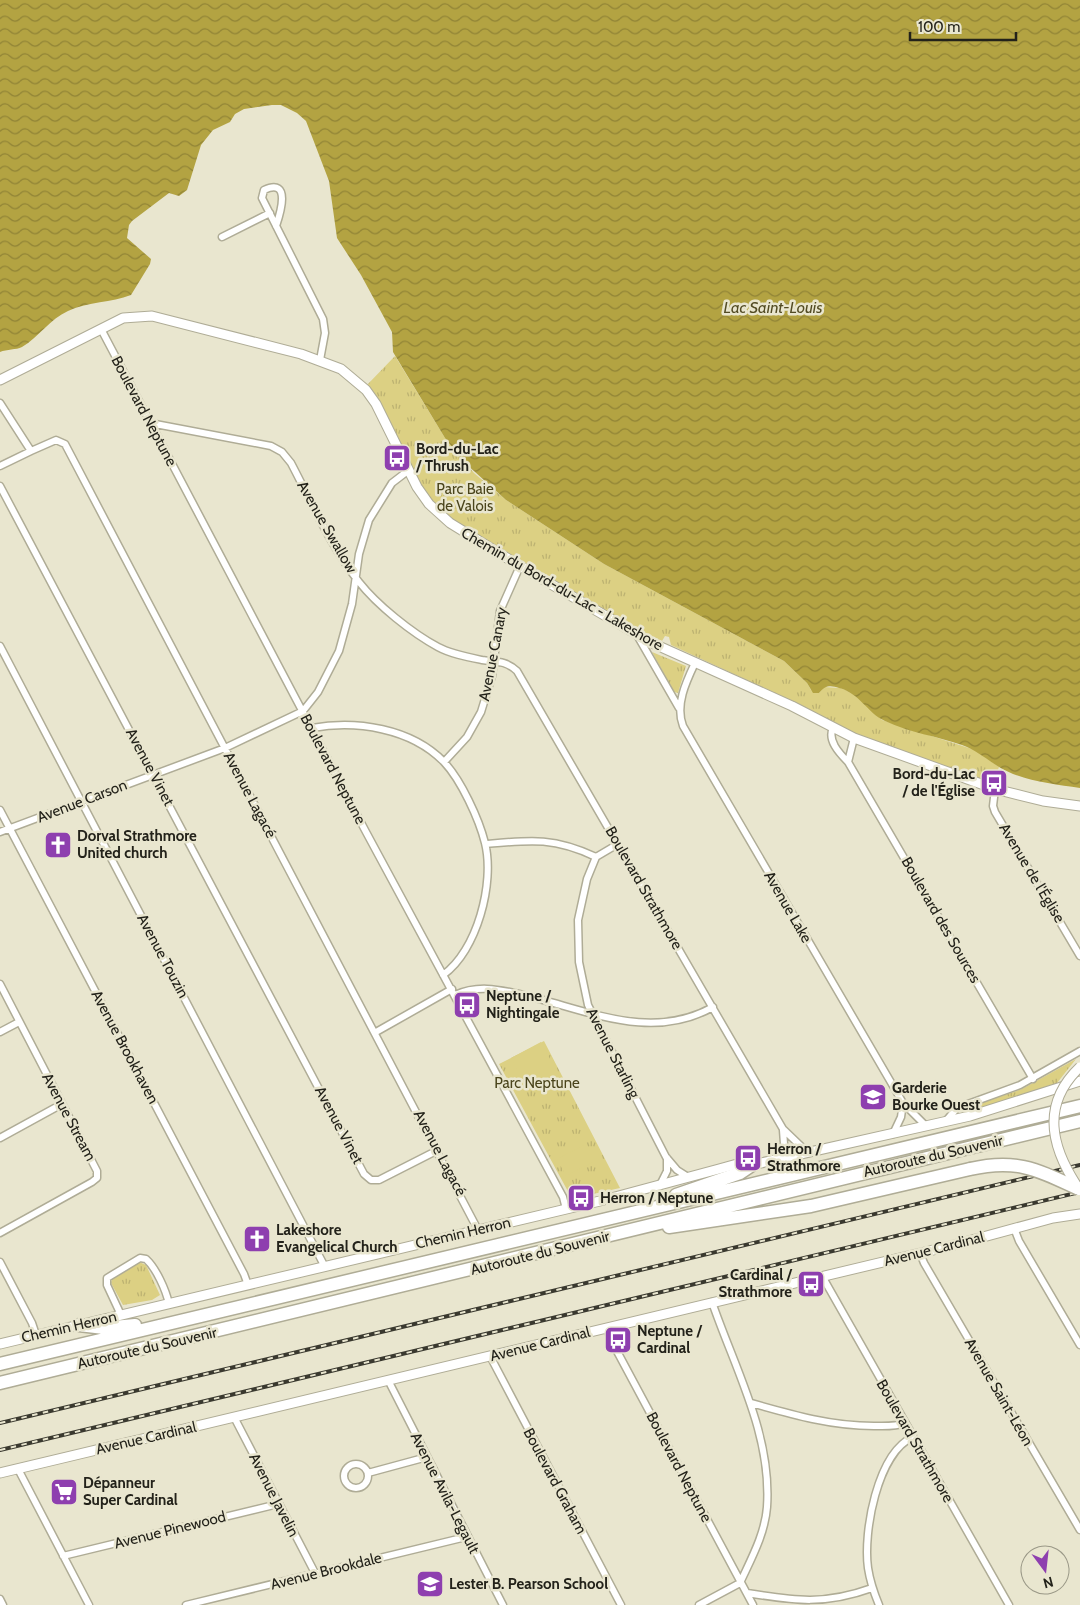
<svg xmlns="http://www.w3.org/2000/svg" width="1080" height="1605" font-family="Cabin,sans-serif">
<defs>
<pattern id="grass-tufts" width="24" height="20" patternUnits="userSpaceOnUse" patternTransform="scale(1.25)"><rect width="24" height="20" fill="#dcd083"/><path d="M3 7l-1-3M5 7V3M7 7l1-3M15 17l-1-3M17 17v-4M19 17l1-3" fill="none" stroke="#bcb271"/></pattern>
<pattern id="water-waves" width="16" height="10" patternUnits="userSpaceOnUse" patternTransform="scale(1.25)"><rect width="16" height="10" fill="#b3a342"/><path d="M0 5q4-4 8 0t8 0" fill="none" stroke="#918436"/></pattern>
</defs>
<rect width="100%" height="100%" fill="#e9e6cf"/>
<path fill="url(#grass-tufts)" d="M395,356l50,82 29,35 32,27 98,64 180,97 23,22 4,7 8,3 5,-6 16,1 12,4 30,28 93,30 24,17 -6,16 -142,-51 -50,-27 -130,-60 -2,-8 -4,-1 -3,5 -7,-2 -145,-83 -60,-38 -15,-13 -13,-18 -42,-85 -13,-17z
M652,652l34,14 -8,27 -4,-1z
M544,1041l76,147 -36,8 -1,-2 -8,4 -4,-1 -72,-133z
M1076,1059l-19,24 -59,21 -37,6 61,-21z
M139,1262l7,3 14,30 -8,5 -29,5 -12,-22 1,-5z"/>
<path fill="#dcd083" d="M541,1042l18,34 -30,15 -18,-33z
M586,1144l9,17 -29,15 -9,-17z"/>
<path fill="url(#water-waves)" d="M0,0h1080v788c-27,-4 -58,-7 -81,-21 -13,-8 -23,-17 -37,-22 -25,-9 -52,-12 -77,-24 -18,-8 -25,-28 -46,-33 -8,-3 -14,-3 -20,5h-6l-6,-10 -23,-22 -180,-97 -98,-64 -42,-38 -19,-24 -52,-86 -1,-20 -31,-57 -24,-37 -8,-57 -23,-60 -9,-8 -16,-8h-9l-28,4 -9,5 -5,8 -17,8 -12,15 -14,45 -8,6 -10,-3 -37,28 -3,4 -2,13 24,21 -1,5 -19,31c-20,8 -42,6 -63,16 -18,8 -29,26 -46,36 -6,3 -15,2 -22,5z"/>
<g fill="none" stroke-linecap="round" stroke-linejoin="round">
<g stroke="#afac96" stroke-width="9">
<path id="street" d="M276,226c4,-12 16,-49 -12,-36l-2,8 61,121 2,14 -5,27
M222,237l48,-24
M101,329l265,503 197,365 3,12
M0,403l31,48 25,-11 9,4 413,786
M150,423l121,23 11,6 9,11c21,40 40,84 68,119 18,23 53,51 79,65 13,7 29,10 44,13 14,2 23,0 35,11l266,458 25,24
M0,466l31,-15
M0,486l364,688 7,6h8l59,-30
M637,635l42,73
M0,646l325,621
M695,663c-9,19 -20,42 -12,63l220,377 23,23
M312,728c44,-8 99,0 132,34 17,18 35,57 41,81 10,40 -8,108 -42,132
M833,728c-6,12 6,25 15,34l185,317
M444,762l23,-25 14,-25 11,-36 8,-65 20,-45
M848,762l6,-24
M995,789l-2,17 2,6 85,144
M0,810l244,464 4,11
M0,832l225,-84 78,-37 15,-19 21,-41 13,-47 7,-50 10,-34 23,-37 17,-13
M486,844c44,-4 68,-7 110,13
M618,844l-22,13 -9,22 -9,41 1,42 9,43 78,152 11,13 11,7
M0,984l97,187v7l-5,4 -92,51
M455,995c22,-10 42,-6 64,-1 65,14 130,49 194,13
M0,1032l19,-10
M376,1032l76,-43
M946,1121l11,-13 63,-23 60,-34
M893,1134l8,-17 2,-14
M0,1138l62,-34
M776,1160l8,-16 -1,-14
M660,1185l7,-14v-13
M1014,1228l5,13 61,104
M920,1253l4,10 156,267
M0,1262l32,61 4,12
M822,1276l187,329
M712,1302c23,67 60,133 55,205 -2,27 -16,52 -27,76
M121,1315l-14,-30v-7l33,-20 6,1c10,9 20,31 23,45
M607,1328l4,12 142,265
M490,1356l131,249
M388,1380l115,225
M751,1403c42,12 80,23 123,23 10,0 21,1 31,-3
M234,1417l81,156
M344 1476a12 12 0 1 1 24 0a12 12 0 1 1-24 0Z
M18,1469l71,136
M368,1473l59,-16
M63,1556l215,-52
M747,1593c49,8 78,12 125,-5
M0,1599l3,6
M186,1605l280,-68
M699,1605l41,-22
M879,1605c-5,-12 -9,-24 -11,-37 -5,-35 9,-115 45,-131"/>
</g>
<g stroke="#afac96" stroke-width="11">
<path id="secondary" d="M0,380l123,-62 29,-2 149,38 40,15 25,21 10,14 41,83 12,17 21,19 70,43 132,77 140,63 62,32 141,51 48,12 37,5
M0,1344l600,-143 119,-32 18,-5 15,1 218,-49 110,-35
M0,1473l950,-227 103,-28 27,-4"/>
</g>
<g stroke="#afac96" stroke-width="15">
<path id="highway" d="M676,1195l64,-22 12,-8
M669,1227l142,-21 159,-37
M79,1325l25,3 31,-3
M0,1364l1080,-258
M0,1383l1080,-262"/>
</g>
<use href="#street" stroke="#fff" stroke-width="6"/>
<use href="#secondary" stroke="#fff" stroke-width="9"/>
<use href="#highway" stroke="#fff" stroke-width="12"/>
<g stroke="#3a392f" stroke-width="4">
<path id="rail" d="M0,1423l1080,-258
M0,1450l1080,-258"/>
</g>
<use href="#rail" stroke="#e9e6cf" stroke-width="2" stroke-dasharray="5.5" stroke-linecap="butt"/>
<g stroke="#afac96" stroke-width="11" stroke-linecap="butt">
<path id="secondary-bridge" d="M1079,1189c-28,-41 -39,-84 1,-122"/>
</g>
<g stroke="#afac96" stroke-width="15" stroke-linecap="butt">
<path id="highway-bridge" d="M970,1169c47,-11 68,1 109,20"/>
</g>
<use href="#secondary-bridge" stroke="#fff" stroke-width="9"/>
<use href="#highway-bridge" stroke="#fff" stroke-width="12"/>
</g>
<defs>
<g id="bus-square" transform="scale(1.4375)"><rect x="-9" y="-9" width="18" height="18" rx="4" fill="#8e3faf" stroke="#e9e6cf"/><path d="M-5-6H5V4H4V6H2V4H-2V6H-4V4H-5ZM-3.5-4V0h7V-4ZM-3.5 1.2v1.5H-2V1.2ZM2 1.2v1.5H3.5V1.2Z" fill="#fff"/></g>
<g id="church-square" transform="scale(1.4375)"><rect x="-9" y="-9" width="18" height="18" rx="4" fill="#8e3faf" stroke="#e9e6cf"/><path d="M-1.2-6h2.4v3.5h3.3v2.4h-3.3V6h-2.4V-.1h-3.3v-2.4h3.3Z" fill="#fff"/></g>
<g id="school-square" transform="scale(1.4375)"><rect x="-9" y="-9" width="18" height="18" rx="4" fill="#8e3faf" stroke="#e9e6cf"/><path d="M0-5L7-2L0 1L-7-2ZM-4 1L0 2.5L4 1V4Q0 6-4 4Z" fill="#fff"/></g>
<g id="supermarket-square" transform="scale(1.4375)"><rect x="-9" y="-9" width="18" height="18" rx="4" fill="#8e3faf" stroke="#e9e6cf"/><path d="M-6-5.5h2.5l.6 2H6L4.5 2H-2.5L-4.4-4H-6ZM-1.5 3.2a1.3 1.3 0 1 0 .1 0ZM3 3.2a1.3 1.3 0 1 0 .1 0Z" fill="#fff"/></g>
</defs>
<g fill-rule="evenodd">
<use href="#bus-square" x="397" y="458"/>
<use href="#bus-square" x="994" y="783"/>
<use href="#church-square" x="58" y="845"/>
<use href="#bus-square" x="467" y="1005"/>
<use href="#school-square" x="873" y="1097"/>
<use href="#bus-square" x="748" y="1158"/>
<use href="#bus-square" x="581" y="1198"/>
<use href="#church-square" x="257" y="1239"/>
<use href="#bus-square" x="811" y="1284"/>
<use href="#bus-square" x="618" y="1340"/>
<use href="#supermarket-square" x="64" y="1492"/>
<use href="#school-square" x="430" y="1584"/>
</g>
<g text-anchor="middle" stroke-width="5" stroke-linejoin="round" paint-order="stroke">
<g font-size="15" fill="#23221a" stroke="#e9e6cf">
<text transform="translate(144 411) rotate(62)" y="5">Boulevard Neptune</text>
<text transform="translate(327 527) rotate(60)" y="5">Avenue Swallow</text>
<text transform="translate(562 589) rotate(30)" y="5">Chemin du Bord-du-Lac - Lakeshore</text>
<text transform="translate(493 654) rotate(-79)" y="5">Avenue Canary</text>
<text transform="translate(150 767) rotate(62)" y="5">Avenue Vinet</text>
<text transform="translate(333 769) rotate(62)" y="5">Boulevard Neptune</text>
<text transform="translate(250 795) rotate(62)" y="5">Avenue Lagacé</text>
<text transform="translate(82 801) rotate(-21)" y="5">Avenue Carson</text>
<text transform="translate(1032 873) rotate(59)" y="5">Avenue de l'Église</text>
<text transform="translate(644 888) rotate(60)" y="5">Boulevard Strathmore</text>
<text transform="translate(788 907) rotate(60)" y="5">Avenue Lake</text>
<text transform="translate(941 920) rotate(60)" y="5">Boulevard des Sources</text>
<text transform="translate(163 956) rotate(62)" y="5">Avenue Touzin</text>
<text transform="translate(125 1047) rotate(62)" y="5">Avenue Brookhaven</text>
<text transform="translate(613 1053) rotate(63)" y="5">Avenue Starling</text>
<text transform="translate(69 1117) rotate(62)" y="5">Avenue Stream</text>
<text transform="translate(339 1125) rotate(62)" y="5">Avenue Vinet</text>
<text transform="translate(440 1153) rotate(62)" y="5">Avenue Lagacé</text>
<text transform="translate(933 1156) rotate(-13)" y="5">Autoroute du Souvenir</text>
<text transform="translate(463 1233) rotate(-13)" y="5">Chemin Herron</text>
<text transform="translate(934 1249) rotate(-14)" y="5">Avenue Cardinal</text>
<text transform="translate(540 1253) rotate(-14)" y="5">Autoroute du Souvenir</text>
<text transform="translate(69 1327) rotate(-13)" y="5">Chemin Herron</text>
<text transform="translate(540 1344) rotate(-14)" y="5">Avenue Cardinal</text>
<text transform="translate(147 1348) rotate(-13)" y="5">Autoroute du Souvenir</text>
<text transform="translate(999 1392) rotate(60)" y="5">Avenue Saint-Léon</text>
<text transform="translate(146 1438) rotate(-13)" y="5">Avenue Cardinal</text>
<text transform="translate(915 1441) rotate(60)" y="5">Boulevard Strathmore</text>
<text transform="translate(679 1467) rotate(62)" y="5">Boulevard Neptune</text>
<text transform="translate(555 1481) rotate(62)" y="5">Boulevard Graham</text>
<text transform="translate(445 1493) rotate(63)" y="5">Avenue Avila-Legault</text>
<text transform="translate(274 1495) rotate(63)" y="5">Avenue Javelin</text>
<text transform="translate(170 1530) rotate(-14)" y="5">Avenue Pinewood</text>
<text transform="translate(326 1571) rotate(-14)" y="5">Avenue Brookdale</text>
</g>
<g font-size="15" font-weight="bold" fill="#23221a" stroke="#e9e6cf" text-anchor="start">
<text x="416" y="454">Bord-du-Lac<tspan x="416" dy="17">/ Thrush</tspan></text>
<text x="975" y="779" text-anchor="end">Bord-du-Lac<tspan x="975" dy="17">/ de l'Église</tspan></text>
<text x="77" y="841">Dorval Strathmore<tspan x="77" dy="17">United church</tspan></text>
<text x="486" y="1001">Neptune /<tspan x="486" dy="17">Nightingale</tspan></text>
<text x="892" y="1093">Garderie<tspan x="892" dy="17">Bourke Ouest</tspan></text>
<text x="767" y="1154">Herron /<tspan x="767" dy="17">Strathmore</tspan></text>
<text x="600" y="1203">Herron / Neptune</text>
<text x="276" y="1235">Lakeshore<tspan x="276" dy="17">Evangelical Church</tspan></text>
<text x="792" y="1280" text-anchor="end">Cardinal /<tspan x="792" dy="17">Strathmore</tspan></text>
<text x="637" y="1336">Neptune /<tspan x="637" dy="17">Cardinal</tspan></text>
<text x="83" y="1488">Dépanneur<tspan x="83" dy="17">Super Cardinal</tspan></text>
<text x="449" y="1589">Lester B. Pearson School</text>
</g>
<g font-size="15" fill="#4a441b" stroke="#e9e6cf">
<text x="465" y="494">Parc Baie<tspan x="465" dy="17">de Valois</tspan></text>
<text x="537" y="1088">Parc Neptune</text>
</g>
<g font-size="16" font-style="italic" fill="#524b23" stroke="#e9e6cf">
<text x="773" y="313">Lac Saint-Louis</text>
</g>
</g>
<g transform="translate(1045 1570) rotate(165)"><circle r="24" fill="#e9e6cf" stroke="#9a9887"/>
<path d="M0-4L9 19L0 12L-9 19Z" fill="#8e3faf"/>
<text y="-8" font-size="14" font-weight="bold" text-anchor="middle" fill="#23221a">N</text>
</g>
<path d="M910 32v8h106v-8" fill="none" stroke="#23221a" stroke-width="2.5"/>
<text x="918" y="32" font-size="15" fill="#23221a" stroke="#e9e6cf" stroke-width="4" paint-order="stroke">100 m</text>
</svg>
